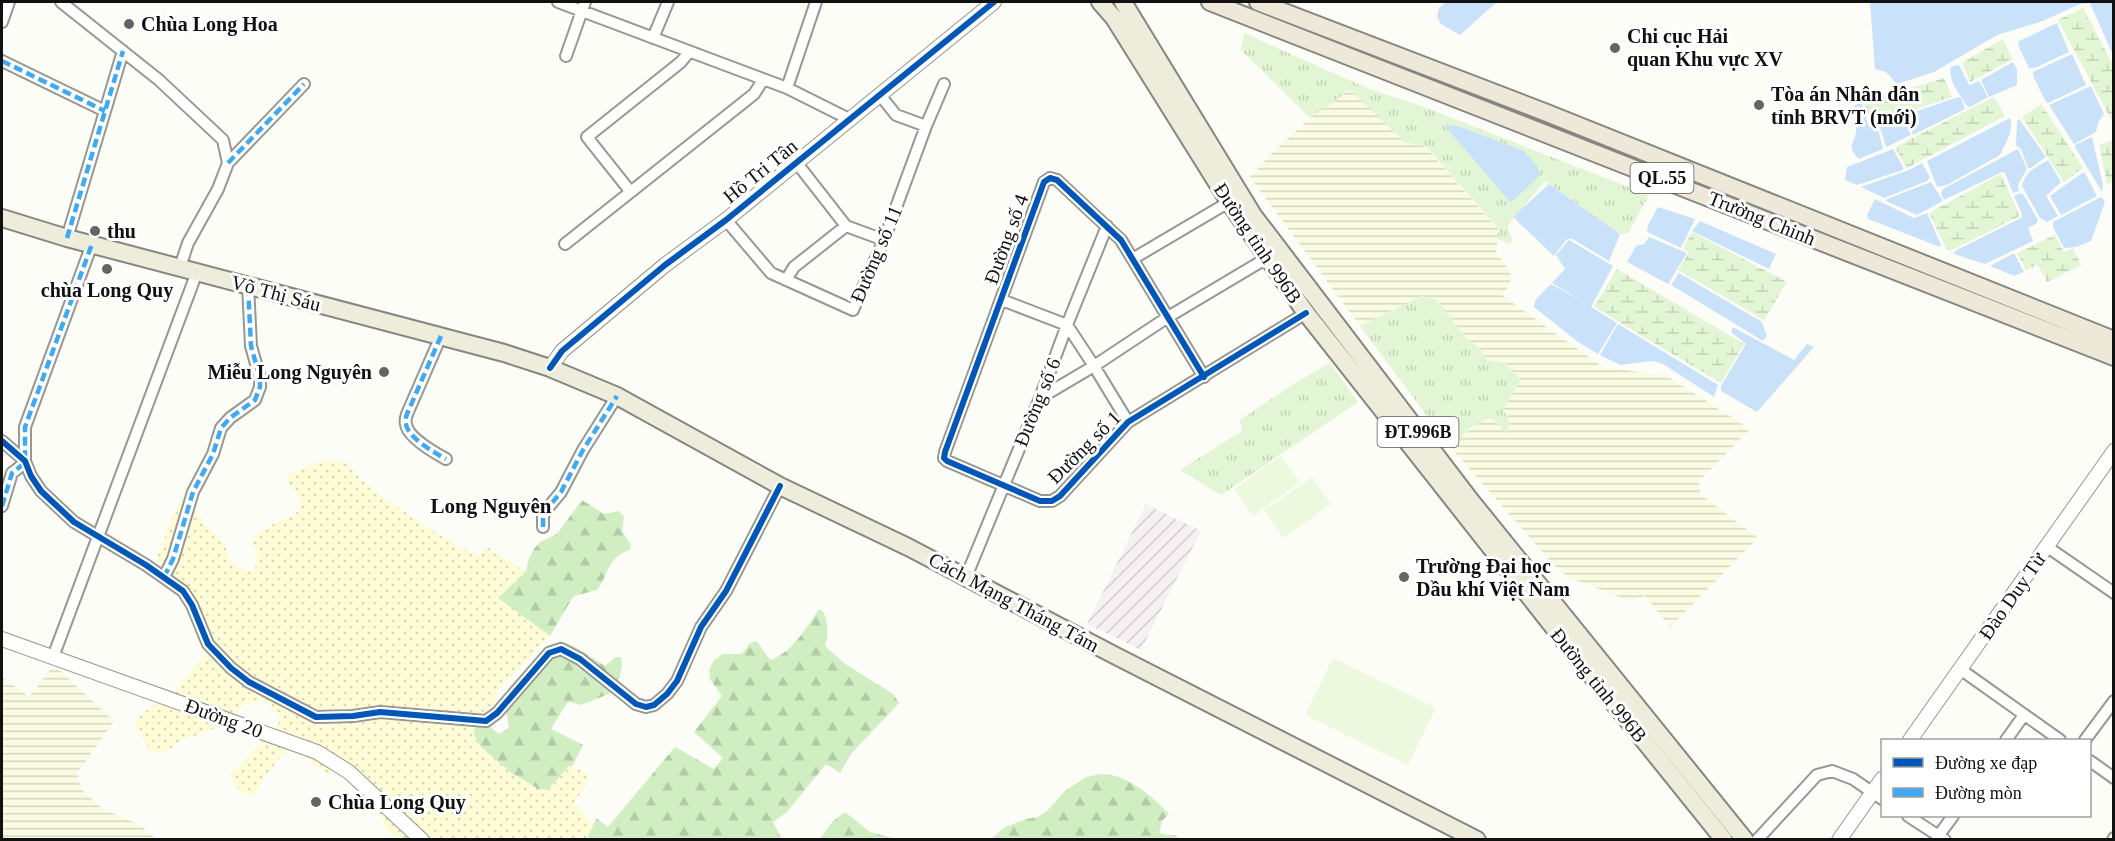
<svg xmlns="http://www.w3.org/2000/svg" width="2115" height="841" font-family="Georgia,serif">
<defs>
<pattern id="industrial-furrows" width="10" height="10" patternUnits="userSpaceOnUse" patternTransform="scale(1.5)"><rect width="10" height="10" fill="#f6f0f3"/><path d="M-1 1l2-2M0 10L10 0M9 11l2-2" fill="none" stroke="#d2cdcf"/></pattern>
<pattern id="farmland-rules" width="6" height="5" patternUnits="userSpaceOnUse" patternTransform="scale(1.5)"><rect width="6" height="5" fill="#f9fbe2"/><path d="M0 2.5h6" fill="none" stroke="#d4d6c1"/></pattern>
<pattern id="grass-tufts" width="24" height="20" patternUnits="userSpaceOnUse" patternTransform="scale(1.5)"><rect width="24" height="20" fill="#e2f5d5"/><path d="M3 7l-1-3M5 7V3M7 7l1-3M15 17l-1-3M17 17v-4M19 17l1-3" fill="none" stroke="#c1d1b6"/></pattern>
<pattern id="forest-firs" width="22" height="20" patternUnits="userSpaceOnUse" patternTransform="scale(1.5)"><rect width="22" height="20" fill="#d0eec2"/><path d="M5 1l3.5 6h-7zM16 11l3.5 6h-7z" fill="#b2cba6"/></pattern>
<pattern id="wetland-marsh" width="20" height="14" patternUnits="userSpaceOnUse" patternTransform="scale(1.5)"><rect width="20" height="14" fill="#e2f5d5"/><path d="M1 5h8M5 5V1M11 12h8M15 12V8" fill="none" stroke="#c1d1b6"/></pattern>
<pattern id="sand-dots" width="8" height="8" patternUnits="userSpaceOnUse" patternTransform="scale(1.5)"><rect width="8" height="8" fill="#fefcd7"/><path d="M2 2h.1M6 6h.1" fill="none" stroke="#d9d7b8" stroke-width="1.8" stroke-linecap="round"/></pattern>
</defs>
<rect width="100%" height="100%" fill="#fdfdf7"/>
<path fill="url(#industrial-furrows)" d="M1146,504l55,27 -60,119 -54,-26z"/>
<path fill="url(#farmland-rules)" d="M1350,89l56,54 19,3 74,84 -3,22 13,18 3,8 -9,18 100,71 64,9 83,53 -51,52 1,13 58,44 -88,89 -25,-31 -16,5 -61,-24 -14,-12 -102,-116 7,-10 22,-18 10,-3 5,3 10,11 4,-9 -7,-14 18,-29 -16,-17 -18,-3 -7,-11 -15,-12 -28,-37 -15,-4 -62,30 -110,-149 21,-23 39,-36z
M54,665l60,56 -37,52 5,17 21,19 37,16 16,14h-154v-162l27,20z"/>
<path fill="url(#grass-tufts)" d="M1244,33l125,56 47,15 233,91 -21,38 -8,1 -75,-53 -36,43 -1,7 5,9 -3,4 -13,-5 2,-10 -73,-83 -20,-3 -56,-53 -40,28 -69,-68z
M1422,296l15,4 28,37 15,12 7,11 18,3 16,17 -18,29 7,14 -4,10 -10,-12 -5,-3c-18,5 -29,17 -39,31l-92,-123z
M1330,363l28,39 -137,93 -41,-25 62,-39 -2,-11 52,-35z"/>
<path fill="url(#forest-firs)" d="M582,500l22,14 15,-3 5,6 -2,14 9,14 -1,5c-24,8 -20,23 -33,40l-23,6 -3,4 -21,36 -53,-38 29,-26 3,-14 5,-9 6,-7 17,-8z
M819,609l5,4c4,12 5,21 1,33l20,18 48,30 6,9 -48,51 -11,19 -14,-9 -39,48 -14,10 9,17 -195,1 9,-22 12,9 67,-80 39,22 9,-11 -29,-26 28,-36 -12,-17 -1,-9 5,-10 9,-6h19l8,-11 7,-2 13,19c21,-6 37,-33 49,-51z
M560,641l12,4 33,21 11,-9h5l1,8 -2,11 -11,18 -28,11 -11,-3 -3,1 -16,26 32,16 -11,22 -3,-1 -21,24 -10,-1 -28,-17 -21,-18 -9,-8 -7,-12 2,-9 11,-2 13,11 10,-6 -3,-19z
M1100,774c27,0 51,21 69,40l-7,7 -3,12 9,2h8l2,4h-187l14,-12 22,-8 11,-2 9,-6 18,-20 21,-14z
M845,812l25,20 27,7h-77l12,-17z"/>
<path fill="url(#wetland-marsh)" d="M2083,8l30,57v58l-55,-103z
M2001,40h2l10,19 -43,23 -8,-19z
M1944,78l8,19 -82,27 -6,-20 1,-2z
M1994,97l11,19 -98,52 -1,-1 -10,-18 1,-3z
M2041,104l42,64 -19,14 -42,-65z
M2113,140v42l-6,2 -8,-39z
M2001,174l18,40 -1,3 -68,34 -4,-3 -17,-35z
M1692,232l95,50 -23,38 -86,-50 11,-17 -6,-5z
M2055,235l9,17 9,-4 8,17 -34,17 -9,-17 -12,5 -9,-17z
M1617,269l127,75 -23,39 -127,-76z"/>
<path fill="url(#sand-dots)" d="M335,460l12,3 14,16 16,14 82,54 20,8 8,-8 39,25 -28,26 52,38 -52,55 -4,8v5l-12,9 -7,2 -161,-2 -62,-33 -21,-17 -17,-21 -24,-51 -34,-30 19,-51 8,-12c14,9 18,22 28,33 3,2 6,4 8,6 13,17 9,35 36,33l2,-17 -6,-11c12,-19 33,-19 49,-32l-1,-14 -11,-13v-8c16,-8 29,-14 47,-15z
M209,650l94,65 83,1 89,9 -1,9 6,12 9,8 21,18 28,17 10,1 22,-24 11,4 10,8 -17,25 19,21 -6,15h-190c-15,-11 -12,-19 -22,-33l-10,1 -8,-10 1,-6 -2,-10 -17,-12 -12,5 -20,-14v-13l-3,-9c-20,8 -39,40 -51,58 -15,-1 -18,-10 -23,-23l9,-6 43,-48 -18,-19 -18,4 -21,18 -14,8 -28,10 -21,14 -13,-4 -14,-26 6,-10 34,-23z"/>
<path fill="#edf9df" d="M1281,456l19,26 -47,34 -19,-27z
M1312,477l19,27 -47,34 -20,-27z
M1333,658l103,50 -28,57 -103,-50z"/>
<path fill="#cae1fa" d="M1446,2h51l-37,33 -19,-11 -4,-7 2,-9z
M1870,2h243v53l-23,-52 -10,1 -37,17 -46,14 -63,37 -37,12 -11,-12 -11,-3z
M2057,23l12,29 -34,16h-6l-11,-23 1,-4z
M2072,54l14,31 -38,18 -2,-1 -13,-26v-4z
M2013,62l4,8v15l-28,12 -8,-17z
M1957,65h2l10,20 10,-4 9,16 -18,10 -3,-1c-7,-12 -19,-24 -16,-39z
M2091,86l13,28 -6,9 -2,9 -22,12 -25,-39z
M1958,97l3,1 4,11 -52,26 -7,-20z
M1862,102l6,23h9l6,24 -24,10c-13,-13 -5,-14 -3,-27 2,-8 -2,-18 -2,-26z
M1904,116l7,19 -25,12 -7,-23z
M2010,118c4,13 -4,24 -10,37l-53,30 -10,2 -10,-26z
M2019,119l27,38 -15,11h-3l-7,-19 -5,-4 1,-24z
M1444,125l14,1 66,25 14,16 2,8 -27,26 -3,1z
M2092,137l11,48 -1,7 -27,-45v-2z
M1893,149l10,18v3l-46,15 -12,-5 2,-13z
M2018,149l9,20 -9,15 1,7 -6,2 -8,-20 -3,-1 -58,28 -3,-7 2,-4z
M2048,160l13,22 -15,14 12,20 -11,6 -7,-4 -18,-32c3,-14 14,-19 26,-26z
M1922,163l8,14 -3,4 -43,17 -23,-11 48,-17z
M2082,173h3l12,23 -36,19 -11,-19z
M1931,182l12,19 -26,14 -31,-14 1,-2z
M1549,184l71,50 -11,27 -38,-23 -5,2 -12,16 -39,-37 1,-5z
M2020,193l3,1 15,26 -1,3 -9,5 5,13 -48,23 -31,-10 1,-3 66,-33 1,-4 -8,-18z
M2101,197l4,5 -14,39 -15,6 -12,1 -11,-21v-5z
M1875,199l39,19 13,-5 14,32 -1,2 -72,-28 -1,-4z
M1658,207l37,12 -14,29 -34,-16 1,-7z
M1700,221l76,33 -7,15 -77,-38z
M1649,237l38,16 -19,31 -41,-22 9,-16 8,-2z
M1569,240l44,26 -22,41 26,16 -19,31 -20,-12 -44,-35 2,-8 15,-15 38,21 -37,-22 13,-14 -9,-14z
M2014,253l10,19 -10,4 -24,-10z
M1679,273l83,49 5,14 -4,5 -90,-55 -2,-1z
M1618,324l100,61 -4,12 -51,-33 -10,-3 -33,4 -20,-10z
M1733,327l61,33 13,-16 7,3 -57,65 -36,-21v-5l25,-42 -15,-12z"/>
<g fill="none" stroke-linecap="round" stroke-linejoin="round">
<g stroke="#979795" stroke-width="14">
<path id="minor" d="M61,2l98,78 64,60 5,23
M558,2l229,86 62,31
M2,22l7,-20
M653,38l15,-36
M566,56l19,-54
M2,61l103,50
M787,88l29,-86
M880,95l16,20 30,11
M796,162l50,64 38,14
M630,191l-43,-54 94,-75 8,-10
M726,220l45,53 82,37 31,-70 42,-114 18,-42
M67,238l56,-187
M565,244l189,-150 9,-14
M1134,258l95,-56
M180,267l8,-24 30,-54 10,-26 76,-79
M786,280l8,-13 52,-41
M1002,300l65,25 27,41 34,56
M441,336l-34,78c-1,3 -2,7 -1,10 1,13 29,29 40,35
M1204,377l-83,-137 -64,-60 -7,-2 -6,4 -99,270 -1,6 3,3 93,40h12l8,-5 68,-74 178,-109
M1040,398l54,-32 74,-49 99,-59
M2,441l23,20 6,15 10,15 33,31 72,43 37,26 9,14 16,39 23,24 18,14 67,35 37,-1 27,-4 106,9 11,-8 52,-60 12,-4 19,10 56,45 10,3 8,-2 13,-11 10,-13 24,-54 25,-36 54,-105
M2,506l10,-33 9,-7 4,-5v-34l67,-183
M543,527v-11l3,-6 15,-18 22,-42 34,-54
M2046,546l68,47
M164,577l9,-18 20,-67 20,-38 8,-26 9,-10 25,-18 5,-13v-9l-9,-32 -3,-61
M966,577l74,-179 27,-73 40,-99
M53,657l144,-385
M1960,669l100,71
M2006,740l18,-25
M2085,740l29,-39
M2090,761l24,17
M1908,816l37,24
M1939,835l14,-19
M1757,840l60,-65 15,-4 21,8 29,20
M2113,840l1,-2"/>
</g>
<g stroke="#979795" stroke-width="16">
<path id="tertiary" d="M550,368l12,-17 103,-86 61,-45 268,-218
M2,639l315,113 32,20 73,68
M1910,740l204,-289
M1839,840l43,-61"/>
</g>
<g stroke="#858582" stroke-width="20">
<path id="primary" d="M1100,2l14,16 115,184 77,111 282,358 136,169
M1123,2l130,213 218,286 274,339
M2,218l65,20 437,115 46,15 67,28 163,90 128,61 206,108 363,185"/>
</g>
<g stroke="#858582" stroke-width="20">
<path id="trunk" d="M1210,2l904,355
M1258,2l289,111 567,227"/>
</g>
<use href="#minor" stroke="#fffffe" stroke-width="10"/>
<use href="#tertiary" stroke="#fffffe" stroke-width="14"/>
<use href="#primary" stroke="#eeecda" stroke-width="16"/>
<use href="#trunk" stroke="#ede8d8" stroke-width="16"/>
<path stroke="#3fa9f5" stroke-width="4.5" stroke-dasharray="9 4.5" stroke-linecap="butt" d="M2,61l103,50
M228,163l76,-79
M67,238l56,-187
M441,336l-34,78c-1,3 -2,7 -1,10 1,13 29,29 40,35
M2,506l10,-33 9,-7 4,-5v-34l67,-183
M543,527v-11l3,-6 15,-18 22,-42 34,-54
M164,577l9,-18 20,-67 20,-38 8,-26 9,-10 25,-18 5,-13v-9l-9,-32 -3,-61"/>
<g stroke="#fff" stroke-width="10">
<path id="cycleway" d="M550,368l12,-17 103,-86 61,-45 268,-218
M1204,377l-83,-137 -64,-60 -7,-2 -6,4 -99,270 -1,6 3,3 93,40h12l8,-5 68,-74 178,-109
M2,441l23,20 6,15 10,15 33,31 72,43 37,26 9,14 16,39 23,24 18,14 67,35 37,-1 27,-4 106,9 11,-8 52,-60 12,-4 19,10 56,45 10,3 8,-2 13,-11 10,-13 24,-54 25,-36 54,-105"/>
</g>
<use href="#cycleway" stroke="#0057b8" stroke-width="6"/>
</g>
<g fill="#646462" stroke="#fff" stroke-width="2">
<circle cx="129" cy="24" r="6"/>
<circle cx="1615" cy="48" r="6"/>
<circle cx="1759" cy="105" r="6"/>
<circle cx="95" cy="231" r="6"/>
<circle cx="107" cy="269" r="6"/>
<circle cx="384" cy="372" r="6"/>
<circle cx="1404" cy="577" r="6"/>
<circle cx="316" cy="802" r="6"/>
</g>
<g text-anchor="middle" stroke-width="6" stroke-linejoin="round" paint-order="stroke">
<g fill="#fff" stroke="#585858" stroke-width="1.5">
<rect x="1630.5" y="163" width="63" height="30" rx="4.5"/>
<rect x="1377.5" y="417" width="81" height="30" rx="4.5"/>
</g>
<g font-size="18" font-weight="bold" fill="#111">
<text x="1662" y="184">QL.55</text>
<text x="1418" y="438">ĐT.996B</text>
</g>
<g font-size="20" font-weight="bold" fill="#111" stroke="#fff" text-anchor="start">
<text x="141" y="31">Chùa Long Hoa</text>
<text x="1627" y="43">Chi cục Hải<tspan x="1627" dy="23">quan Khu vực XV</tspan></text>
<text x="1771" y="101">Tòa án Nhân dân<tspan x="1771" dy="23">tỉnh BRVT (mới)</tspan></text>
<text x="107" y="238">thu</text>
<text x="107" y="297" text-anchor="middle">chùa Long Quy</text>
<text x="372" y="379" text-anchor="end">Miễu Long Nguyên</text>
<text x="1416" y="573">Trường Đại học<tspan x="1416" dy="23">Dầu khí Việt Nam</tspan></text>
<text x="328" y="809">Chùa Long Quy</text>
</g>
<g font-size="20" fill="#111" stroke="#fff">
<text transform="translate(760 171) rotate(-39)" y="7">Hồ Tri Tân</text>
<text transform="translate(1762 218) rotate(22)" y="7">Trường Chinh</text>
<text transform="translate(1006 239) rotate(-70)" y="7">Đường số 4</text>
<text transform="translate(1258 243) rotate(56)" y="7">Đường tỉnh 996B</text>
<text transform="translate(876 254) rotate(-67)" y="7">Đường số 11</text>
<text transform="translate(276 293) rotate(15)" y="7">Võ Thị Sáu</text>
<text transform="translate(1037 402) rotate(-68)" y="7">Đường số 6</text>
<text transform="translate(1084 447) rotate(-45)" y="7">Đường số 1</text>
<text transform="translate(2012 596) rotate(-55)" y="7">Đào Duy Từ</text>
<text transform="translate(1014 602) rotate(28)" y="7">Cách Mạng Tháng Tám</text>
<text transform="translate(1599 685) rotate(51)" y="7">Đường tỉnh 996B</text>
<text transform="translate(224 718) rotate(20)" y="7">Đường 20</text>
</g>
<g font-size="21" font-weight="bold" fill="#111" stroke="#fff">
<text x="491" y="513">Long Nguyên</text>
</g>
</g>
<rect width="2115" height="841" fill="none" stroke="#111111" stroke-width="6"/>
<rect x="1881" y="739" width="210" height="78" fill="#ffffff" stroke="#a0a0a0" stroke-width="1.5"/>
<rect x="1893" y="758" width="30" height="9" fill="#0057b8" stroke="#a0a0a0" stroke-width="1.5"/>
<text x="1935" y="769" font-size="18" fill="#111111">Đường xe đạp</text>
<rect x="1893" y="788" width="30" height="9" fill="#3fa9f5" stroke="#a0a0a0" stroke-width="1.5"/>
<text x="1935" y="799" font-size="18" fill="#111111">Đường mòn</text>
</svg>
